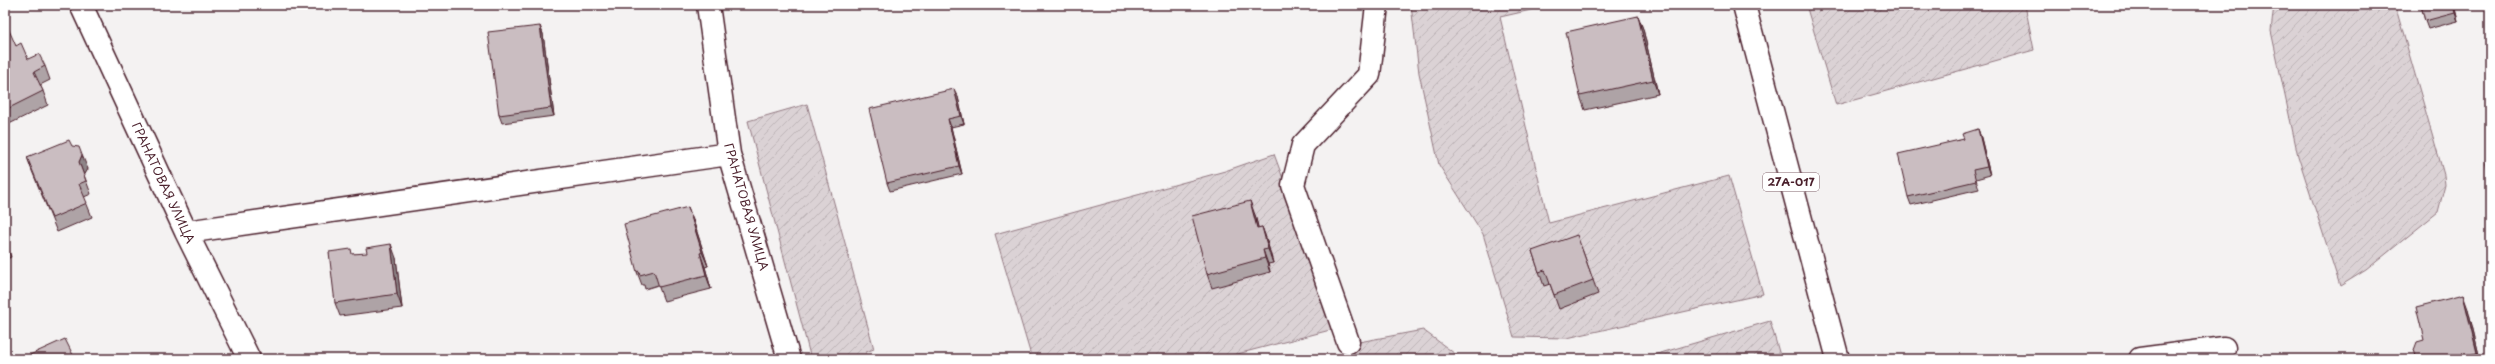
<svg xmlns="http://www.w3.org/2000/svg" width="2495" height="364" font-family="'Playpen Sans',sans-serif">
<defs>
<pattern id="garden-furrows" width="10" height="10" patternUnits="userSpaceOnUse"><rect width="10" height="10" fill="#dbd2d5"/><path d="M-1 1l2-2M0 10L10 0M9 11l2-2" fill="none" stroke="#bdb4b7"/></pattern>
</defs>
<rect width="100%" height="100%" fill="#f4f2f2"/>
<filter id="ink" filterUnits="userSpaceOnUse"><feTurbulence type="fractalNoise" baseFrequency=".025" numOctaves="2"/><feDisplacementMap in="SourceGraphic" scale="8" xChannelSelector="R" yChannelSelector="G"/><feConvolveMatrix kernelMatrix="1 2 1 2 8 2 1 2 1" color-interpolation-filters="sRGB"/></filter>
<g filter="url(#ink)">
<path fill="url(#garden-furrows)" stroke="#927880" d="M1411,5h142l-53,12 49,206 180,-47 34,118 -196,44 -53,-1 -31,-103 -44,-69 -20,-92z
M1806,5h219l9,45 -198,55z
M2274,5h121l49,170 1,10 -7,27 -72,58 -26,16 -42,-130 -27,-125z
M807,104l67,245 -8,3 1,7h-56l-63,-238z
M1274,154l64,174 -120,31h-186l-37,-125 230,-63z
M1770,321l11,38h-141z
M1423,330l39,29h-115l-4,-14z"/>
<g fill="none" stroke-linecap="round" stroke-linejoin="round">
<g stroke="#4a1f2b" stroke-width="25">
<path id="street" d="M81,5l105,227 63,127
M708,5l21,149 60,205
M186,232l543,-78
M1348,342l-55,-157 10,-40 66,-70 8,-70
M2140,359l84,-11"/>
</g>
<g stroke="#4a1f2b" stroke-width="25">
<path id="primary" d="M1744,5l94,354"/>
</g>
<use href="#street" stroke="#fff" stroke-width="22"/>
<use href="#primary" stroke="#fff" stroke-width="22"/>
</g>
<path fill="#aea3a6" stroke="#4a1f2b" d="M2421,5h33l4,16 -30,8 -3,-8z
M1638,16l5,13 15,65 -73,16 -5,-14z
M540,26l3,8 11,82 -52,7 -3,-8z
M5,30l11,16 12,13 17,7 5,14 -10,5 3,6 5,14 -43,21z
M958,97l6,27 -13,3 11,47 -72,17 -3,-8z
M1978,129l3,9 9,37 -14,4 3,10 -68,16 -3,-8 56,-58z
M72,146l16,23 -4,6 7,19 -7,3 8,20 -35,15 -25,-61 -5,-14z
M1255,215l3,13 4,-1 5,14 6,22 -5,1 2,8 -58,16 -5,-14z
M693,220l15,46 -3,1 6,22 -47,12 -6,-16 -13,4 -1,-4h-2l-5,-13z
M5,242l6,15 -6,3z
M1582,249l16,45 -39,15 -9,-25 -6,2 -12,-35z
M353,254l43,4 6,50 -62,8 -5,-13z
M2468,309l12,50h-63l7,-19z"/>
<path fill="#8d8487" stroke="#4a1f2b" d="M2453,5h1l4,16 -3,-8z
M1638,16l5,13 15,65 -5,-14z
M540,26l3,8 11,82 -3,-8z
M954,89l4,8 6,27 -3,-8z
M948,119l3,8 11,47 -3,-8z
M1978,129l3,9 9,37 -3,-8z
M82,155l6,14 -4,7 -5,-14z
M1250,201l5,14 7,27 -5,-14z
M688,207l5,13 15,46 -6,-14z
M1262,227l5,14 6,22 -5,-14z
M391,244l5,14 6,50 -5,-14z
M1263,250l5,14 2,8 -5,-14z
M700,253l5,14 6,22 -5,-14z
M2463,295l5,14 12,50 -3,-6z"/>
<path fill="#cabdc1" stroke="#4a1f2b" d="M2421,5h32l2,8 -30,8z
M1638,16l15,64 -73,16 -14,-64z
M540,26l11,82 -52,7 -11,-83z
M8,28l8,18 5,-3 7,16 11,-5 6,12 -11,6 9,19 -38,19v-80z
M954,89l7,27 -13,3 11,47 -72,17 -18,-74z
M1978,129l9,38 -14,3 3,11 -68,16 -10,-43 66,-15 -2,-5z
M69,140l3,6 7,1 3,8 -3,7 7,19 -7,3 8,19 -35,15 -25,-61z
M2490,149v7l-2,-6z
M2490,156v19l-1,-1 -3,-11z
M1250,201l7,27 5,-1 6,22 -5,1 2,8 -58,16 -15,-58z
M688,207l14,45 -2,1 6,22 -47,12 -5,-16 -14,4 -1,-4 -2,1 -13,-48z
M1577,235l16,45 -39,15 -9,-25 -6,2 -7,-21z
M391,244l6,50 -62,9 -6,-51 22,-3 1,5 15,-1 -1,-5z
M2463,295l14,58 -25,6h-35l-3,-9 3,-8 7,-2 -8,-33z
M65,339l10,20h-54z"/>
</g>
<g text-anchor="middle" stroke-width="3" stroke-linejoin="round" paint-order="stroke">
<rect fill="#fff" stroke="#80626b" stroke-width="1" x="1763" y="173" width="56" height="18" rx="3"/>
<g font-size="11" font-weight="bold" fill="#4a1f2b">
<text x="1791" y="186">27А-017</text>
</g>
<g font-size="12" fill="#4a1f2b" stroke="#fff">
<text transform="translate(163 183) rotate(65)" y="4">ГРАНАТОВАЯ УЛИЦА</text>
<text transform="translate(746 207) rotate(74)" y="4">ГРАНАТОВАЯ УЛИЦА</text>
</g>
</g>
<rect width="2495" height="364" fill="none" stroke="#fff" stroke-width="20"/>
<rect x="10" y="10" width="2475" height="344" fill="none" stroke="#4a1f2b" stroke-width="1.5" filter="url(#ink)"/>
</svg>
